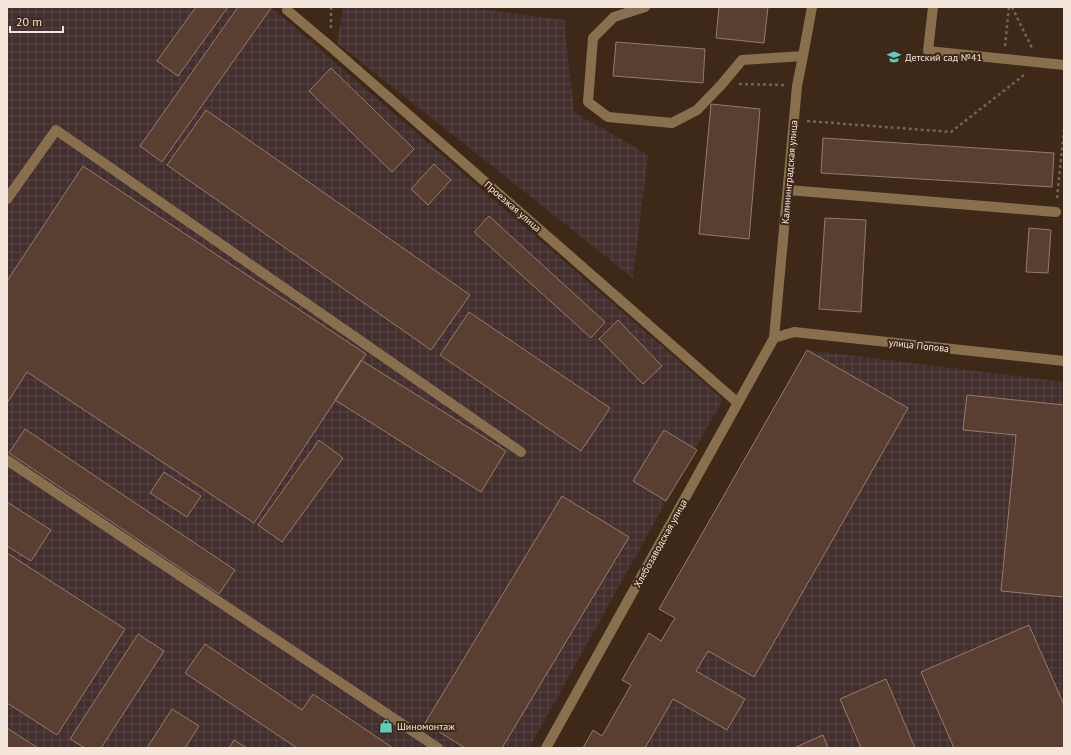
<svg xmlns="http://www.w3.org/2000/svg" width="1071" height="755" font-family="'PT Sans',sans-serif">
<defs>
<pattern id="industrial-grid" width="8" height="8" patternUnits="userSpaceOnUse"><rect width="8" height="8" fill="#432f2e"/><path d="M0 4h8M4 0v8" fill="none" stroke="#564342"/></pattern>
</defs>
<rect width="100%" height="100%" fill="#3e2818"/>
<path fill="url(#industrial-grid)" d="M7,7h264l452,392 -194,349h-522z
M343,7h121l100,13 10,92 74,43 -15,123 -296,-235z
M807,350l257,32v366h-481l10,-18 10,6 28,-51 -9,-5 27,-47 12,8 14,-23 -16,-9z"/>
<path fill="#583f31" stroke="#96796a" d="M196,7h32l-50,69 -21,-15z
M238,7h31l2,1 -109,154 -22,-16z
M719,7h49l-4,36 -48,-5z
M616,42l89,7 -2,34 -90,-7z
M331,68l83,81 -22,23 -83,-81z
M711,104l49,5 -11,130 -50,-5z
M206,110l264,185 -39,55 -264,-185z
M823,138l231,15 -2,34 -231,-14z
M434,164l17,16 -23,25 -17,-16z
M83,166l283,188 -112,169 -227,-151 -20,31v-122z
M489,216l116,106 -14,16 -117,-106z
M825,218l41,2 -5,92 -42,-3z
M1029,228l22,2 -3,43 -22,-1z
M469,312l141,96 -29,43 -141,-96z
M618,320l44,46 -19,18 -44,-45z
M807,350l101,58 -154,269 -46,-26 -12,20 49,28 -18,31 -54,-31 -28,49h-62l10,-18 9,6 29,-51 -9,-5 27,-47 12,8 14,-23 -16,-9z
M361,360l145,91 -25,41 -146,-92z
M967,395l97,10v192l-63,-6 15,-156 -53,-5z
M25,429l210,141 -16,24 -210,-141z
M664,430l33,20 -31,51 -33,-20z
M319,440l24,18 -61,84 -24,-17z
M164,472l37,24 -14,21 -37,-24z
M562,496l67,41 -127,211h-37l-40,-25z
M7,502l44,28 -20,31 -24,-15z
M7,553l118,76 -68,106 -50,-32z
M1029,625l35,80v43h-110l-33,-76z
M138,634l26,17 -63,97h-16l-15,-9z
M205,644l97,66 11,-16 80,54h-96l-112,-75z
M886,679l29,69h-54l-21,-49z
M172,709l27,17 -14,22h-38z
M7,728l31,20h-31z
M823,735l5,13h-34z
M234,740l13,8h-18z"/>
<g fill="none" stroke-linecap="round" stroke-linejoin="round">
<path stroke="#756253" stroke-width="2.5" stroke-dasharray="3 3" stroke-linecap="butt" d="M331,7v21
M1012,7l20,41
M1005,46l4,-39
M739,84l45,1
M807,121l144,11 73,-57
M1057,198l7,-68"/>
<path stroke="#88704f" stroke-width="10" d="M645,7l-31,10 -21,21 -5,64 20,15 64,6 25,-13 25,-26 20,-24 61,-4
M933,7l-5,44 136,14
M287,10l44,37 407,356
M788,190l268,22
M7,199l49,-69 465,322
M774,338l20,-6 270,29
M7,460l431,288
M546,748l228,-410 23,-252 6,-30 9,-49"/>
</g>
<defs>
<g id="school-bare" transform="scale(1.08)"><path d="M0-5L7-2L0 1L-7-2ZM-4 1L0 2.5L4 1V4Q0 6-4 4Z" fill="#5cceba" stroke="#3e2818" stroke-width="2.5" paint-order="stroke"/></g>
<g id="shop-bare" transform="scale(1.08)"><path d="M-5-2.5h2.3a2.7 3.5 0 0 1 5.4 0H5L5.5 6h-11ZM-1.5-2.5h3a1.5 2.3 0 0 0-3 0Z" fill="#5cceba" stroke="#3e2818" stroke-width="2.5" paint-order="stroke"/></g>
</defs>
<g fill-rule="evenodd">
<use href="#school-bare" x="894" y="57"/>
<use href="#shop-bare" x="386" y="726"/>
</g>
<g text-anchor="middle" stroke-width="4" stroke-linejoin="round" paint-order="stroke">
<g font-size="10" fill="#f5e6dc" stroke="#3e2818" text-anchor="start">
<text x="905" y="61">Детский сад №41</text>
<text x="397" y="730">Шиномонтаж</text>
</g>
<g font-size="10" fill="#f5e6dc" stroke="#3e2818">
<text transform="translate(789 172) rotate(-85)" y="4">Калининградская улица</text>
<text transform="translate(513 206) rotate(41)" y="4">Проезжая улица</text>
<text transform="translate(919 345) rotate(6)" y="4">улица Попова</text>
<text transform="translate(660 543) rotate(-61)" y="4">Хлебозаводская улица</text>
</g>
</g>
<rect width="1071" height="755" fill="none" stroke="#f5e6dc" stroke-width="16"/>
<path d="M10 26v6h53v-6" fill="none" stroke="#f5e6dc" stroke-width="2"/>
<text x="16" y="26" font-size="12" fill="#f5e6dc" stroke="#3e2818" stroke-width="3" paint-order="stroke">20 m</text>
</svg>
